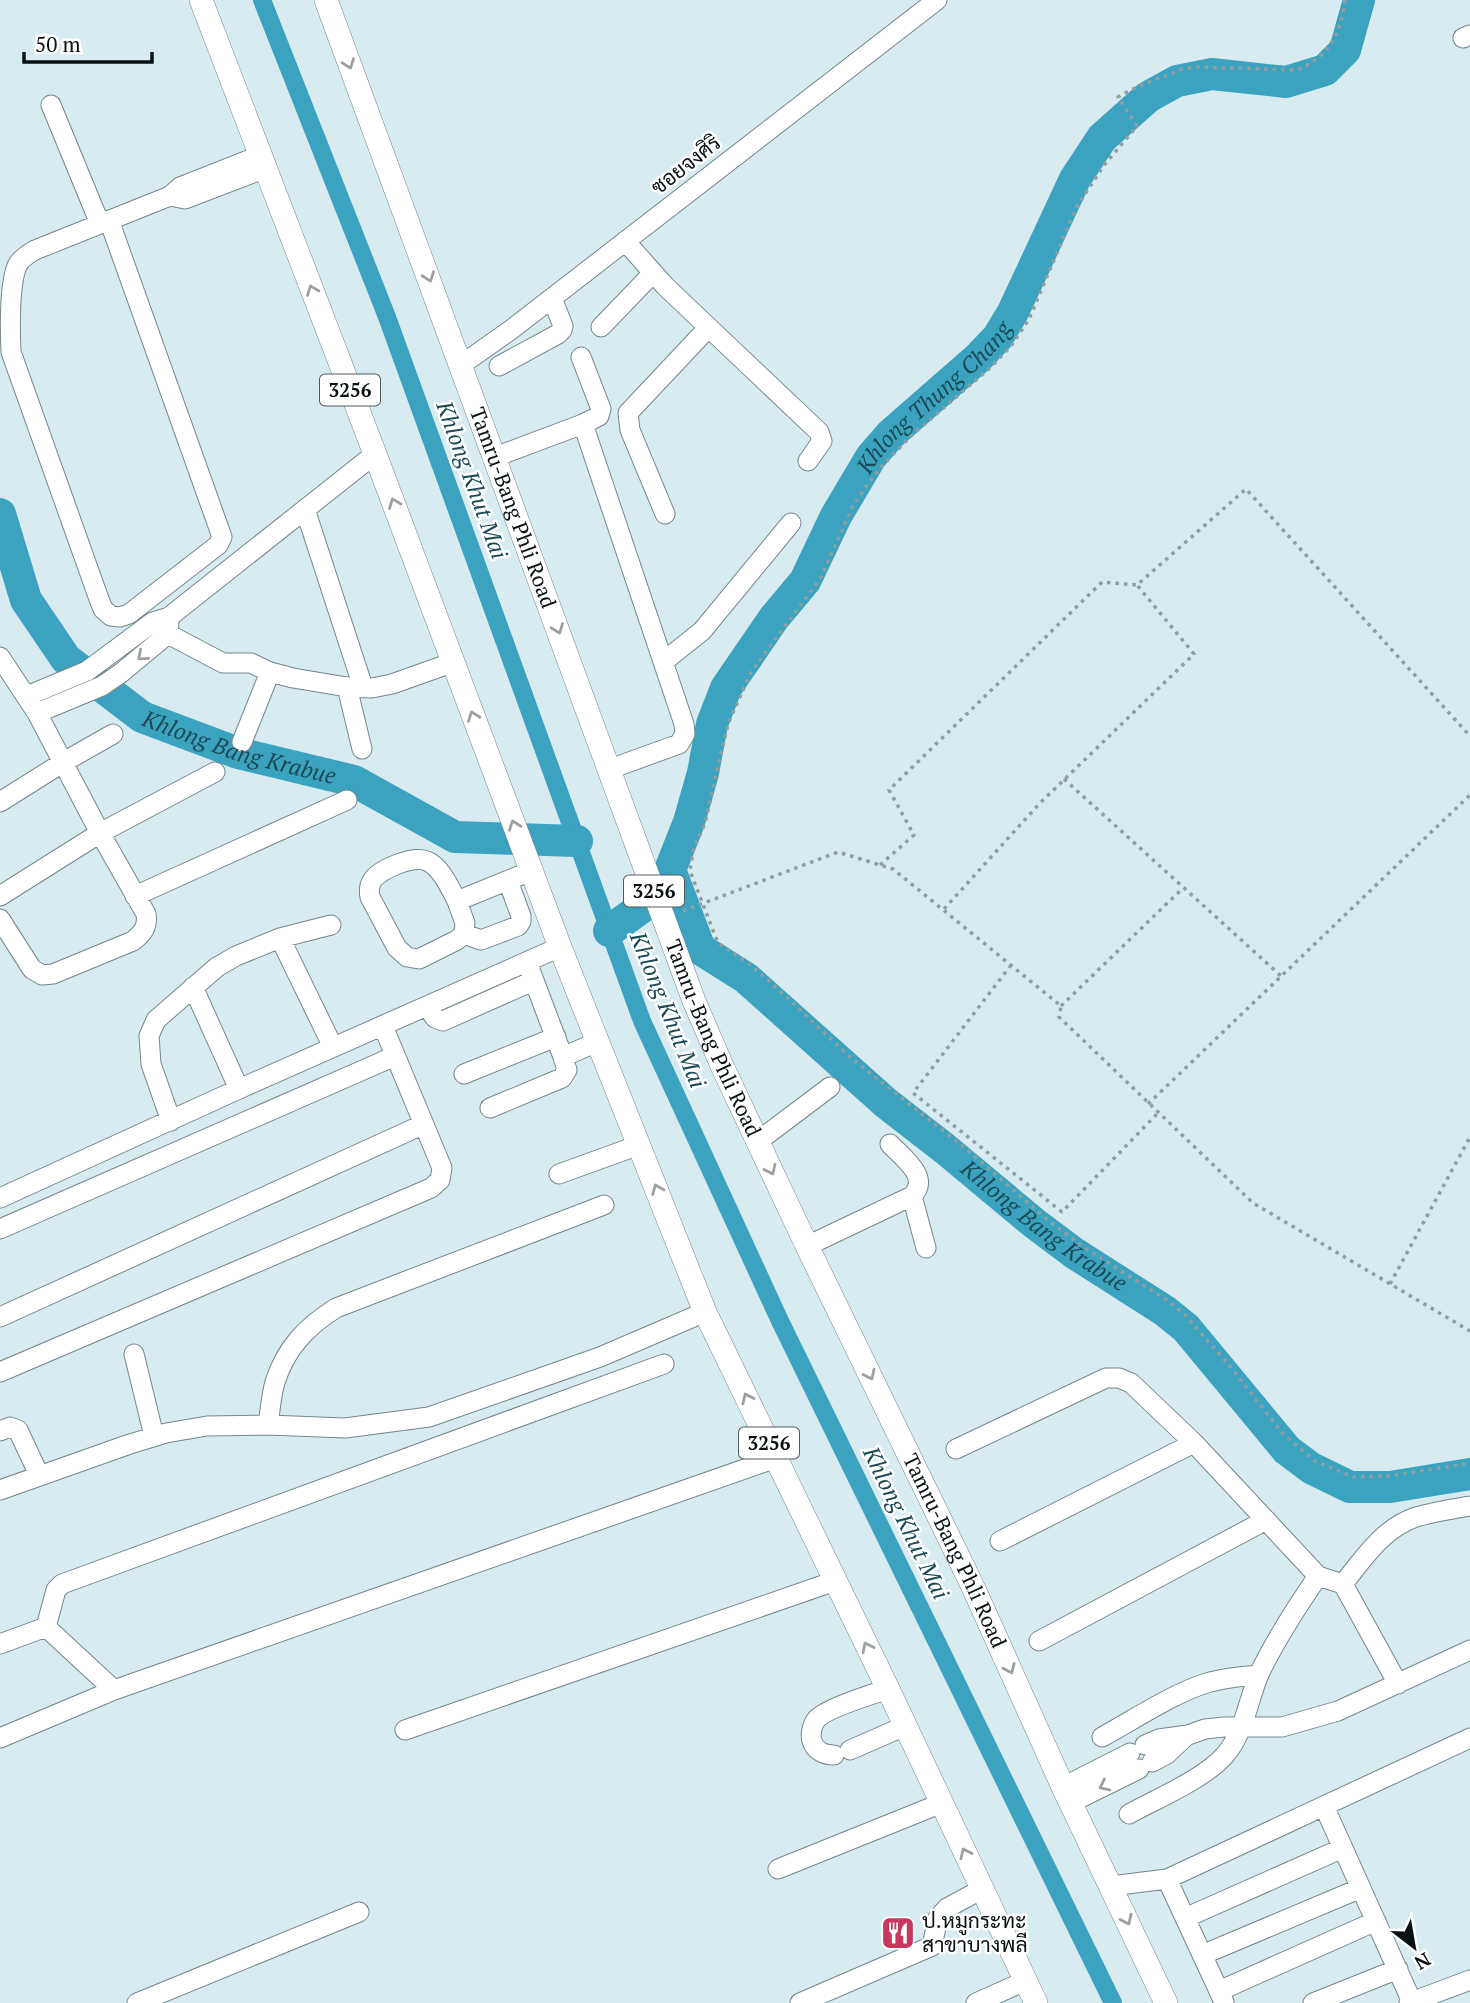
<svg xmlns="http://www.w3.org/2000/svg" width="1470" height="2003" font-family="'PT Serif',Sarabun,serif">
<rect width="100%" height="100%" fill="#d8ebf1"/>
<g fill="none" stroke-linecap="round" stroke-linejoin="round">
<path stroke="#3ba3c0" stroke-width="18" d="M262,0l125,317 255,704 138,300 333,682"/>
<g stroke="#3ba3c0" stroke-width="32">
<path id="s1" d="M0,514l26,86 40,59 76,58 96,36 116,28 101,56 122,4"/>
<path id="s2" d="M670,870l30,79 46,29 140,125 58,45 90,75 40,30 91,58 21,17 101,122 24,18 39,19h40l80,-13"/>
<path id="s3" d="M609,931l32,-23 29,-38 19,-48 14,-49 9,-49 14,-36 48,-70 31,-37 31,-65 35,-59 20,-23 87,-76 20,-21 15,-25 62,-133 27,-41 46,-41 29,-16 35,-7 74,8 39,-12 20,-20 14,-50"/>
</g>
<g stroke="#75868c" stroke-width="21">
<path id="minor" d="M1463,38l7,-3
M51,105l49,119
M170,196l15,3 81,-31
M109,220l113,317 -4,8 -89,69 -9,3 -9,-1 -8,-7 -4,-10 -88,-247c-1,-21 -2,-71 7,-88 4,-6 10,-10 17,-14l135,-54 10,-9 81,-32
M625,241l40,45 154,146 3,9 -14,20
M601,327l52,-54
M461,365l51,-36 425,-329
M499,366l59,-32 4,-4 1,-4 -11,-28
M583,424l101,300 1,10 -6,10 -69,25
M495,457l88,-33 16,-8 2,-7 -20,-52
M305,509l58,178
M665,514l-35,-84 -2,-17 80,-85
M153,622l15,12 55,29h28l19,9 23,6 54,9 25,1 20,-4 62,-22
M0,657l37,56 63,120 46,81c2,13 -3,19 -13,27l-80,33 -11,1 -10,-6 -32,-50
M663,662l39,-31 89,-108
M347,687l15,62
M27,696l60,-25 66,-49 16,-5 206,-163
M37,713l65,-27 19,-13 47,-39 1,-12
M242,742l28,-70
M0,802l62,-39 51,-29
M0,896l100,-63 115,-61
M135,896l212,-96
M457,901c-7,-13 -16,-34 -30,-40 -13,-6 -48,8 -55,20 -3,5 -3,11 -2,16l27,51 10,9 12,2 38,-19 7,-6 1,-11 -8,-22 74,-30
M464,934l17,6 37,-14 3,-5v-5l-13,-35
M280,938l53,109
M527,962l36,95 34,-15
M193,987l46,102
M427,1006l8,12 8,3 90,-40
M464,1074l92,-37
M490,1108l72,-30 5,-8 -4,-13
M171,1121l-20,-57 -2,-28 7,-16 61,-53 19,-11 44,-18 51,-13
M757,1142l73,-55
M890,1144c13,14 41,33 22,52l14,52
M559,1174l80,-29
M0,1198l239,-109 321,-142
M0,1229l395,-173
M807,1246l105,-50
M0,1317l422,-192
M134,1354l20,82
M0,1372l431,-184 9,-8 2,-12 -59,-142
M268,1425c2,-13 3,-29 7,-43 11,-34 31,-55 61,-74l268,-103
M0,1431l10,-4 8,3 21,45
M956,1449l150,-71h13l12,5 63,60 124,133 25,8c20,-25 40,-56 73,-67 17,-5 36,-8 54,-11
M0,1490l127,-45 39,-12 41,-7 61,-1 77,3 84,-11 171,-60 105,-45
M1000,1541l194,-98
M1343,1584l55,100
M46,1627l68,63
M1039,1641l227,-121
M0,1644l46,-17 10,-37 6,-6 602,-220
M405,1730l430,-149
M1102,1737c33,-18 73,-45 108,-55 16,-4 33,-6 49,-7
M0,1738l114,-48 662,-232
M1145,1745l14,-6 29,-4 17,-6 19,-2h58l56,-16 132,-61
M850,1750l55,-24
M834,1755c-9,0 -19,-4 -22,-14 -2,-5 0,-16 4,-21 8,-11 57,-26 72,-31
M1152,1762l15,-8 20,-19
M1063,1787l67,-34
M1070,1803l69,-34
M1324,1806l88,196
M1129,1814c29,-16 75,-35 96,-59 20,-23 23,-56 35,-83 17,-35 36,-64 58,-96
M778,1869l164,-66
M1167,1879l57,123
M1111,1886l56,-7 303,-141
M1185,1918l158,-70
M1202,1955l159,-67
M1219,1991l157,-70
M137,2003l222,-91
M800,2003l132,-57 6,-28 9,-10 35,-19
M976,2003l49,-22
M1313,2003l85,-34
M1409,2003l61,-23"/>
</g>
<g stroke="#75868c" stroke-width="24">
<g id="major">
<path d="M201,0l174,454 185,493 145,365 183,377 148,314"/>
<path id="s4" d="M326,0l368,1001 29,67 84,178 167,343 89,198 103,216"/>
</g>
</g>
<path stroke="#8f9ea2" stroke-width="3.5" stroke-dasharray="3.5 5" stroke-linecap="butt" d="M1064,779l217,197
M880,865l34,-30 -25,-45 213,-208 35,3
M944,909l96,-106 154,-149 -57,-69 109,-96 224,247
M683,911l155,-59 55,17 168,137 -2,11 194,186 217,128
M1011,965l-98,128 149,119 96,-99
M1061,1006l122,-118
M1148,1104l322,-309
M1390,1284l80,-147"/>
<use href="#minor" stroke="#fff" stroke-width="19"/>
<use href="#major" stroke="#fff" stroke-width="23"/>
<path stroke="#8f9ea2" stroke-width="3.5" stroke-dasharray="3.5 5" stroke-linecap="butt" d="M1345,0c-4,34 -17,58 -49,70l-97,-3 -17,2 -45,18 -19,10 19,29 -33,39 -28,43 -47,111 -18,27 -20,21 -79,68 -31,32 -16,21 -13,20 -32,71 -69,93 -23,52 -23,99 -12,28 -3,20 28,72 30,20 31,27 72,68 114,90 84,73 36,27 85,54 15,13 44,50 54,69 32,27 38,16 37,-1 80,-13"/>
</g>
<defs><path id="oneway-chevron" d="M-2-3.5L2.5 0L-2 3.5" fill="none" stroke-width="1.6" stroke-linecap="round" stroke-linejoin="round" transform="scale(1.75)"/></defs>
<g stroke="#9da0a1">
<use href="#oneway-chevron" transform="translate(349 64) rotate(70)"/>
<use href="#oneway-chevron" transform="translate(429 277) rotate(70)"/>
<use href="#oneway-chevron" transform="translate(312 290) rotate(-111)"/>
<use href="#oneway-chevron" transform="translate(394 503) rotate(-111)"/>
<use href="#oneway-chevron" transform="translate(558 629) rotate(70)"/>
<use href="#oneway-chevron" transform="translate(142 656) rotate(140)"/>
<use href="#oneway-chevron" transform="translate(473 716) rotate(-110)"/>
<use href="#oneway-chevron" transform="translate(514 825) rotate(-110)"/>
<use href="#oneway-chevron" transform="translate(771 1170) rotate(65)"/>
<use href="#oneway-chevron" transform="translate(657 1189) rotate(-112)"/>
<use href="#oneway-chevron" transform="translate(870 1375) rotate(64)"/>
<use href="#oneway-chevron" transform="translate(747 1398) rotate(-115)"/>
<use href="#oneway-chevron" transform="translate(867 1647) rotate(-116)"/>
<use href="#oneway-chevron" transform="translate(1010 1669) rotate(66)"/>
<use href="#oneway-chevron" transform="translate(1104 1786) rotate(154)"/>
<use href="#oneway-chevron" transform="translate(965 1853) rotate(-115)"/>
<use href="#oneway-chevron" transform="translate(1127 1920) rotate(65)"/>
</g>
<defs>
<g id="restaurant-square" transform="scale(1.75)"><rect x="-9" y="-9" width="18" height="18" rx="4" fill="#c7385c" stroke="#fff"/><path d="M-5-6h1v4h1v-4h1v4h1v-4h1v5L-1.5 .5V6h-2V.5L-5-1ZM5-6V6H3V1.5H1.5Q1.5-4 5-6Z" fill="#fff"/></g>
</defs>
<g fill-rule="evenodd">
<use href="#restaurant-square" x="898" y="1933"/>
</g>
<g text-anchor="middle" stroke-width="5" stroke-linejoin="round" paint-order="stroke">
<g fill="#fff" stroke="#54585a" stroke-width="2">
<rect x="320" y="374.5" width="60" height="31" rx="5"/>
<rect x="624" y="875.5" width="60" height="31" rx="5"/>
<rect x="739" y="1427.5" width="60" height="31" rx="5"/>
</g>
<g font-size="19" font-weight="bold" fill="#0a1113">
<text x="350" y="397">3256</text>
<text x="654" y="898">3256</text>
<text x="769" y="1450">3256</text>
</g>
<g font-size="21" fill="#0a1113" stroke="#fff">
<text transform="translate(686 165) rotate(-38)" y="7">ซอยจงศิริ</text>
<text dy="7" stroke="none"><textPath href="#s4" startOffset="541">Tamru-Bang Phli Road</textPath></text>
<text dy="7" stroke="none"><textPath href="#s4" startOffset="1108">Tamru-Bang Phli Road</textPath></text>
<text dy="7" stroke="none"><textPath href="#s4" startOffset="1675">Tamru-Bang Phli Road</textPath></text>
</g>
<g font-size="21" fill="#0a1113" stroke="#fff" text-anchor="start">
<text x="922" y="1928">ป.หมูกระทะ<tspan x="922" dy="24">สาขาบางพลี</tspan></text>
</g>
<g font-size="23" font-style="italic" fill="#1c4956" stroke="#fff">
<text dy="8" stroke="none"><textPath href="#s3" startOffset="639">Khlong Thung Chang</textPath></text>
<text transform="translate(472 480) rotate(70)" y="8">Khlong Khut Mai</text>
<text dy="8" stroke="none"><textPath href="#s1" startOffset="359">Khlong Bang Krabue</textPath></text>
<text transform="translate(668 1010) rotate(68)" y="8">Khlong Khut Mai</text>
<text dy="8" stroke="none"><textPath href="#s2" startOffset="527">Khlong Bang Krabue</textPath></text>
<text transform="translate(906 1523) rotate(64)" y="8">Khlong Khut Mai</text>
</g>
</g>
<g transform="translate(1414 1947) rotate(149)" stroke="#ffffff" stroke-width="5" paint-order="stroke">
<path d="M0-5L12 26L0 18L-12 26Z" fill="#0a1113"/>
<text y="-10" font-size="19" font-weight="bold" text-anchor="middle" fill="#0a1113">N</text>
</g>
<path d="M24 52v10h128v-10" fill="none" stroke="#0a1113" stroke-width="3.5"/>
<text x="35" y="52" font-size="21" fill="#0a1113" stroke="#ffffff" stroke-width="5" paint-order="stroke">50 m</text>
</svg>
